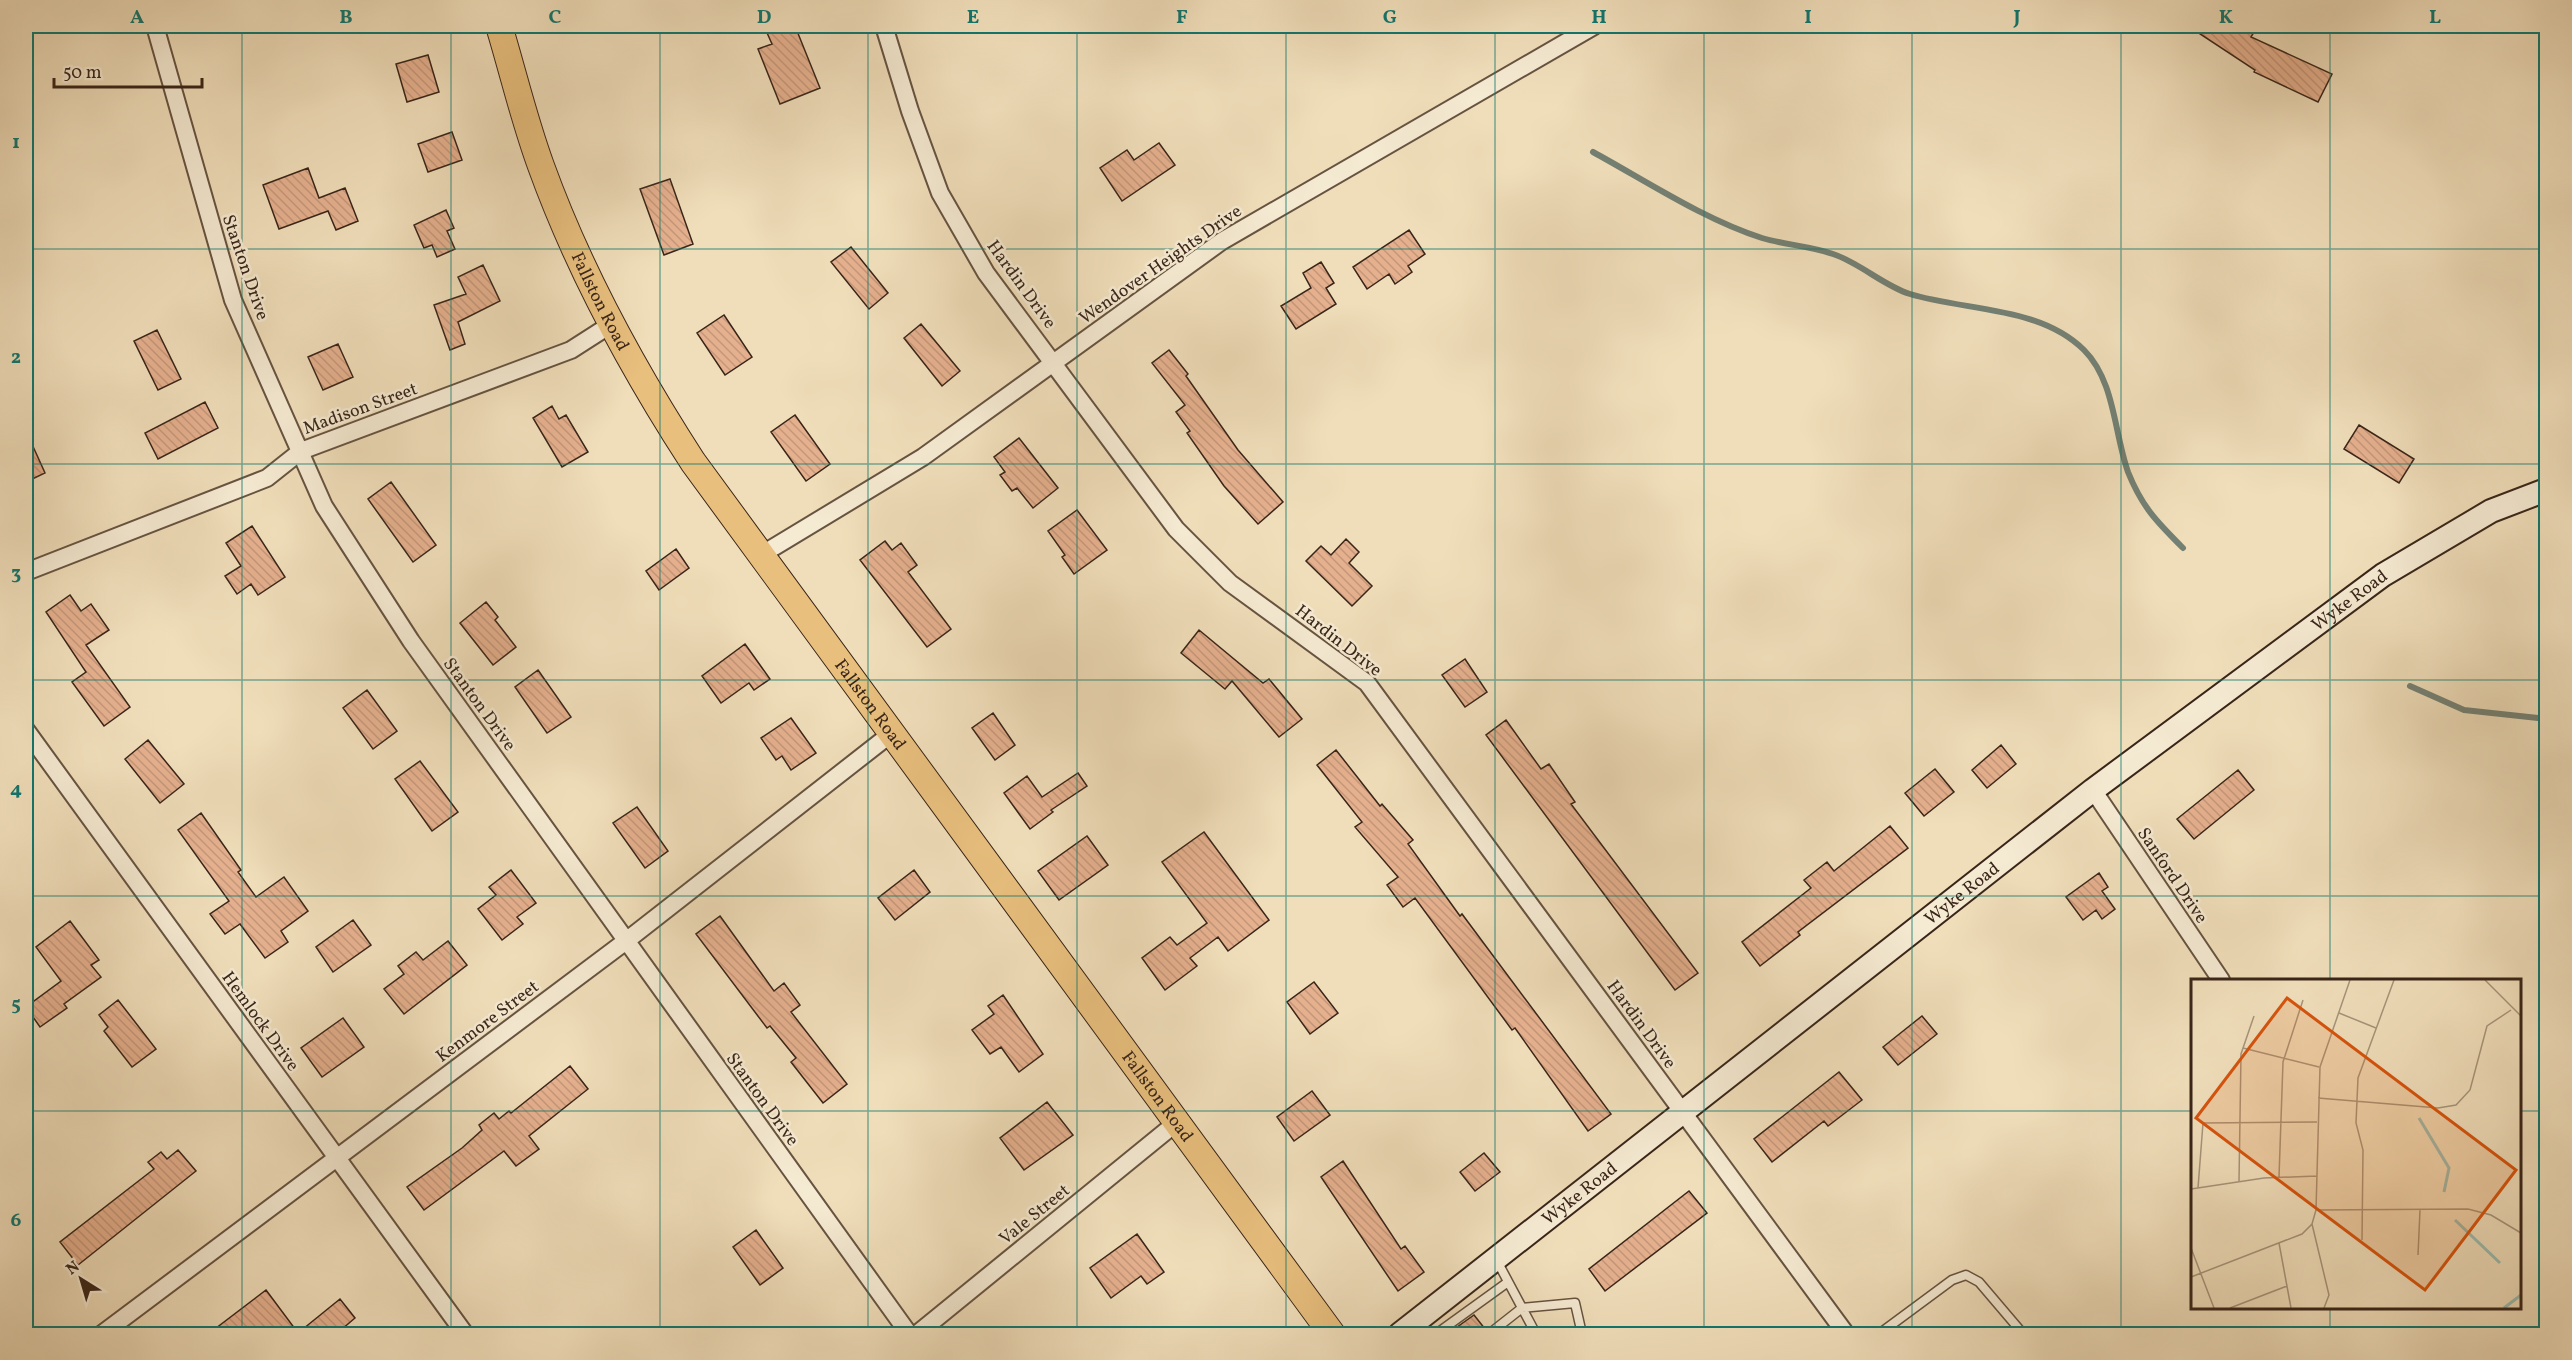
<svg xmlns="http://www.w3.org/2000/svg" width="2572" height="1360" font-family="Vollkorn,serif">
<defs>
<pattern id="building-back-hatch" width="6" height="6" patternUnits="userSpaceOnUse" patternTransform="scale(1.5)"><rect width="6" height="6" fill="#e5b08e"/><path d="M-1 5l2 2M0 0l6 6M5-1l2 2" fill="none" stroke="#c5977a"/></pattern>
</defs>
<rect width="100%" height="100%" fill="#f0deba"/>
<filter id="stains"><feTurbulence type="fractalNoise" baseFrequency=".00333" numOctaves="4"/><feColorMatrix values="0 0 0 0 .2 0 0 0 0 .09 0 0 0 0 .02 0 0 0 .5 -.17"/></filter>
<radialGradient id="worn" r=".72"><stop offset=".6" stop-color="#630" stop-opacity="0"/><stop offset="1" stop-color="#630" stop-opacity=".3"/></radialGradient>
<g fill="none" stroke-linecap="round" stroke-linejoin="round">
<path stroke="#738074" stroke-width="6" d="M1593,152c53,29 112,68 169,86 23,7 48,8 71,16 27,9 51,32 77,40 55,17 130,12 174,56 31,31 30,83 44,122 14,35 29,50 55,76
M2410,686l54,24 74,8 8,-1"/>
</g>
<path fill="url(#building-back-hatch)" stroke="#392519" stroke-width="1.5" d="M764,26h31l25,62 -40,16 -22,-55 14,-5z
M2188,26h57l9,6 -3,5 81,37 -14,28 -64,-30 1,-2z
M428,55l11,37 -32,10 -11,-38z
M452,132l10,28 -34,12 -10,-28z
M1159,143l16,22 -53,36 -22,-33 27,-18 7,10z
M308,168l11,30 26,-10 13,33 -22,9 -8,-19 -49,18 -16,-44z
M670,179l23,65 -29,11 -24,-66z
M446,210l8,18 -7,3 8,18 -18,8 -5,-12 -8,3 -10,-23z
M1409,230l16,24 -17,12 4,6 -17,12 -6,-10 -22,15 -14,-22z
M851,247l37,46 -19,16 -38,-47z
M1321,262l13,21 -8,5 10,16 -40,25 -15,-23 30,-18 -8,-15z
M483,265l17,36 -42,21 7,22 -15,6 -16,-45 32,-11 -8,-17z
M724,315l28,42 -27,18 -28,-42z
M921,324l39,47 -18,15 -38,-48z
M157,330l24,49 -23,11 -24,-49z
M338,344l15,33 -30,13 -15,-33z
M1169,350l19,24 -2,2 52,74 45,52 -25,22 -34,-38 -37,-53 3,-2 -14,-19 9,-7 -33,-42z
M205,402l13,26 -60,31 -13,-26z
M552,406l7,13 7,-4 22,37 -26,15 -29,-49z
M795,415l35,49 -24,17 -35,-49z
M2359,425l55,34 -15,24 -55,-34z
M26,431l19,42 -19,9z
M1019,438l39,50 -25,20 -16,-20 -5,3 -12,-16 5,-3 -11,-15z
M391,482l45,63 -23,17 -45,-63z
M1077,510l30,40 -33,24 -12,-17 3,-2 -17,-24z
M252,526l33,51 -27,18 -7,-11 -14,10 -12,-18 16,-10 -15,-23z
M1346,539l13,13 -10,11 23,23 -20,20 -46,-45 15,-15 10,9z
M885,541l7,9 9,-7 16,22 -9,7 43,57 -24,18 -67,-87z
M676,549l13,19 -30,22 -13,-19z
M70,595l11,16 10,-7 18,26 -23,15 44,62 -26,19 -32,-44 14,-10 -40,-60z
M486,602l12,15 -3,3 21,27 -23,18 -33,-42z
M1199,630l64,53 6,-4 33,40 -23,18 -47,-56 -7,8 -44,-36z
M745,644l25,35 -16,11 -5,-7 -28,20 -19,-27z
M1465,659l22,33 -22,15 -23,-32z
M538,670l33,47 -24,16 -32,-46z
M367,690l30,41 -24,18 -30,-41z
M993,713l22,32 -20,15 -23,-32z
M791,718l25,35 -25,17 -9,-14 -6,4 -15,-22z
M1506,720l35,49 8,-5 26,38 -4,2 127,169 -23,17 -189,-255z
M148,740l36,44 -24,19 -35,-44z
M2001,745l15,19 -29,24 -15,-18z
M1336,750l44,56 2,-2 31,36 -5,4 52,72 2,-2 149,200 -23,17 -73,-103 -3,2 -97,-132 -12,9 -16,-22 11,-8 -43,-50 7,-5 -45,-57z
M420,761l38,51 -26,19 -37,-52z
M1935,769l19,23 -30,24 -19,-23z
M2238,770l16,20 -60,49 -17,-20z
M1078,773l9,13 -36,24 2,2 -23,17 -26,-36 23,-17 15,21z
M637,807l31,44 -23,17 -32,-45z
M201,813l40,57 -3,2 18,25 28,-20 24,34 -27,20 7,11 -23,16 -25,-34 -15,10 -15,-20 19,-13 -51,-71z
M1890,826l18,22 -110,84 2,3 -40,31 -18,-24 69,-54 -7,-8 23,-18 7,9z
M1204,832l65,88 -41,31 -10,-14 -28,21 7,8 -32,24 -23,-32 28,-21 7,8 30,-22 -45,-61z
M1087,836l21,29 -49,35 -21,-29z
M511,870l25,33 -19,14 6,7 -21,16 -24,-31 18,-14 -7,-8z
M914,870l16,22 -35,28 -17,-22z
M2099,873l9,14 -6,4 13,18 -13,10 -6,-9 -13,10 -17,-23z
M720,916l54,75 10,-8 16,22 -9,7 56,72 -24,19 -32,-41 5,-4 -26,-32 -3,2 -71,-94z
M353,920l18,25 -38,27 -17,-25z
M70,921l29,39 -8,5 10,12 -37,27 3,4 -27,19 -14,-20 35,-26 -25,-34z
M448,941l19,24 -63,49 -20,-25 20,-15 -6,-8 18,-14 7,8z
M1314,982l24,31 -28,21 -23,-32z
M1003,995l40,59 -24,18 -18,-25 -11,7 -18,-24 22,-16 -6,-8z
M118,1000l38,49 -24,18 -28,-36 4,-4 -9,-12z
M1922,1016l15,18 -39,31 -15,-18z
M343,1018l21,29 -42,30 -21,-29z
M570,1066l18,23 -59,47 10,13 -23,17 -12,-15 -80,59 -17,-23 55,-39 20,-18 -3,-5 15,-12 5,6 10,-8 2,2z
M1839,1072l23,28 -34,26 -4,-5 -52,41 -18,-23z
M1312,1091l18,24 -36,26 -17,-24z
M1047,1102l26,33 -49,35 -24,-32z
M178,1150l18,21 -118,94 -18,-23 94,-73 -6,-7 13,-10 6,7z
M1484,1153l16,19 -25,19 -15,-19z
M1343,1161l58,88 4,-3 19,26 -26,19 -77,-114z
M1689,1191l18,22 -102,78 -16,-22z
M756,1230l27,38 -23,17 -27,-38z
M1137,1234l27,38 -17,12 -6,-8 -30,22 -21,-30z
M266,1290l32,43 42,-34 15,19 -20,17h-128z
M1474,1315l11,14 -2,6h-37z"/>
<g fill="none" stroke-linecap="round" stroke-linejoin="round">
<g stroke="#675341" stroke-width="11">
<path id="lane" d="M1496,1259l40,75
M1436,1334l72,-52
M1489,1334l33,-26 53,-5 7,31
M1879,1334l73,-54 14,-5 13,7 40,47"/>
</g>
<g stroke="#675341" stroke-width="20">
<path id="street" d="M155,26l78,274 91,206 87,135 498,693
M884,26l26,85 30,82 46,80 190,256 54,54 137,100 479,651
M761,555l162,-98 299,-216 372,-215
M26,572l241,-94 34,-27 270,-101 39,-25
M26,730l439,604
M2093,790l128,190
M102,1334l524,-393 266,-208
M917,1334l259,-211"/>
</g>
<g stroke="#392519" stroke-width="26">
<g id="secondary">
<path id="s1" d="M1400,1334l693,-544 290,-215 108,-64 55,-21"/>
</g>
</g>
<g stroke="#392519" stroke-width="28">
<g id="primary">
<path id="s2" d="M499,26c14,46 25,94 42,140 38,105 91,202 152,296l639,872"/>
</g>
</g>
<use href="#lane" stroke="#f5ead2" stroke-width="8"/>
<use href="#street" stroke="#f5ead2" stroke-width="16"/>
<use href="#secondary" stroke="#f5ead2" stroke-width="22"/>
<use href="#primary" stroke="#e8bf7d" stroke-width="26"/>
</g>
<path fill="none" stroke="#0f766e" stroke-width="1.5" stroke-opacity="0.55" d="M242,26v1308M451,26v1308M660,26v1308M868,26v1308M1077,26v1308M1286,26v1308M1495,26v1308M1704,26v1308M1912,26v1308M2121,26v1308M2330,26v954M26,249h2520M26,464h2520M26,680h2520M26,896h2520M26,1111h2166M2520,1111h26M2330,1308v26"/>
<g text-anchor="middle" stroke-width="5" stroke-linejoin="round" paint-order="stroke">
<g font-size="18" fill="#392519" stroke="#f5ead2">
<text transform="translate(1160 264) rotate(-35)" y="6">Wendover Heights Drive</text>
<text transform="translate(246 267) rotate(71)" y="6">Stanton Drive</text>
<text transform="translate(1022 284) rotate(54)" y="6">Hardin Drive</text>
<text dy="6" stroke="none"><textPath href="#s2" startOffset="294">Fallston Road</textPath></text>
<text transform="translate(360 408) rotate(-20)" y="6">Madison Street</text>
<text dy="6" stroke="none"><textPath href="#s1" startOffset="1200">Wyke Road</textPath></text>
<text transform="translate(1339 640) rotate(38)" y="6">Hardin Drive</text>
<text transform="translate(480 704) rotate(54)" y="6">Stanton Drive</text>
<text dy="6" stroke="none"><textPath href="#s2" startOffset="780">Fallston Road</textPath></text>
<text transform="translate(2173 875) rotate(56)" y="6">Sanford Drive</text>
<text dy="6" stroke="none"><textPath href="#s1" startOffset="714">Wyke Road</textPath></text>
<text transform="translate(261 1021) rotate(54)" y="6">Hemlock Drive</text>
<text transform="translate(487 1021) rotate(-37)" y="6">Kenmore Street</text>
<text transform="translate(1642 1024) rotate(54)" y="6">Hardin Drive</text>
<text dy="6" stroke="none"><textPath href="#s2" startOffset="1266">Fallston Road</textPath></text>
<text transform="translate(763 1099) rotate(54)" y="6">Stanton Drive</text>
<text dy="6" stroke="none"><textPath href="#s1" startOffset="228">Wyke Road</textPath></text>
<text transform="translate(1034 1214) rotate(-39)" y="6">Vale Street</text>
</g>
</g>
<g transform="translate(2191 979)">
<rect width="330" height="330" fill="#f0deba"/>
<path fill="none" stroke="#9abcb0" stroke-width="3" d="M228,139l30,50 -5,24M264,241l45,43M313,329l17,-13"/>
<path fill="none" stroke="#a7947a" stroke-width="1.5" d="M294,1l36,36M148,34l37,15M0,49v-48M52,69l76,19M127,119l120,10 18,-3 14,-15 17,-64 24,-16M88,198l4,-115 20,-62M48,202l2,-127 13,-38M7,209l5,-65 114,-1M0,210l73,-11 53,-2M125,231l152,-1 23,6 30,18M121,245l17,71 -5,13M171,261l1,-90 -7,-27 2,-45 36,-98M88,264l12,65M0,269l23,60M227,276l2,-45M0,298l111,-43 10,-10 4,-14 4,-143 30,-87M39,329l57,-22"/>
<path fill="#d6540d" fill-opacity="0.15" stroke="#d6540d" stroke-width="3" d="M96,19l229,172 -91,120 -229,-172z"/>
<rect width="330" height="330" fill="none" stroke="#392519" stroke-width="3"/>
</g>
<rect width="2572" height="1360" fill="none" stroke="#f0deba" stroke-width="66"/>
<g transform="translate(81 1279) rotate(323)" stroke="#f5ead2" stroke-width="4.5" paint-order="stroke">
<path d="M0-4.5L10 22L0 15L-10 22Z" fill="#392519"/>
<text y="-9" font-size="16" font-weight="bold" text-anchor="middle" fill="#392519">N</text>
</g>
<path d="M54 78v9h148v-9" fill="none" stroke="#392519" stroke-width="3"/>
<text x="63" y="78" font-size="18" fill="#392519" stroke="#f5ead2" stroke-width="4.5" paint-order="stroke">50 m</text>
<rect x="33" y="33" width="2506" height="1294" fill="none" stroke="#0f766e" stroke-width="2"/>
<g font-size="20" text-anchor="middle" font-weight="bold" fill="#0f766e">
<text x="137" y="23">A</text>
<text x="346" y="23">B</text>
<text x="555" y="23">C</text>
<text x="764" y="23">D</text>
<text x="973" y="23">E</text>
<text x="1182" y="23">F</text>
<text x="1390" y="23">G</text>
<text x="1599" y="23">H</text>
<text x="1808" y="23">I</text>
<text x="2017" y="23">J</text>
<text x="2226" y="23">K</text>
<text x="2435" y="23">L</text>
<text x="16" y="148">1</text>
<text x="16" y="363">2</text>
<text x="16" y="579">3</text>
<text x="16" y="795">4</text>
<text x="16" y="1010">5</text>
<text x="16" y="1226">6</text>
</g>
<rect width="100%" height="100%" filter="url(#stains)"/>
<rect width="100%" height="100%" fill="url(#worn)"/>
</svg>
